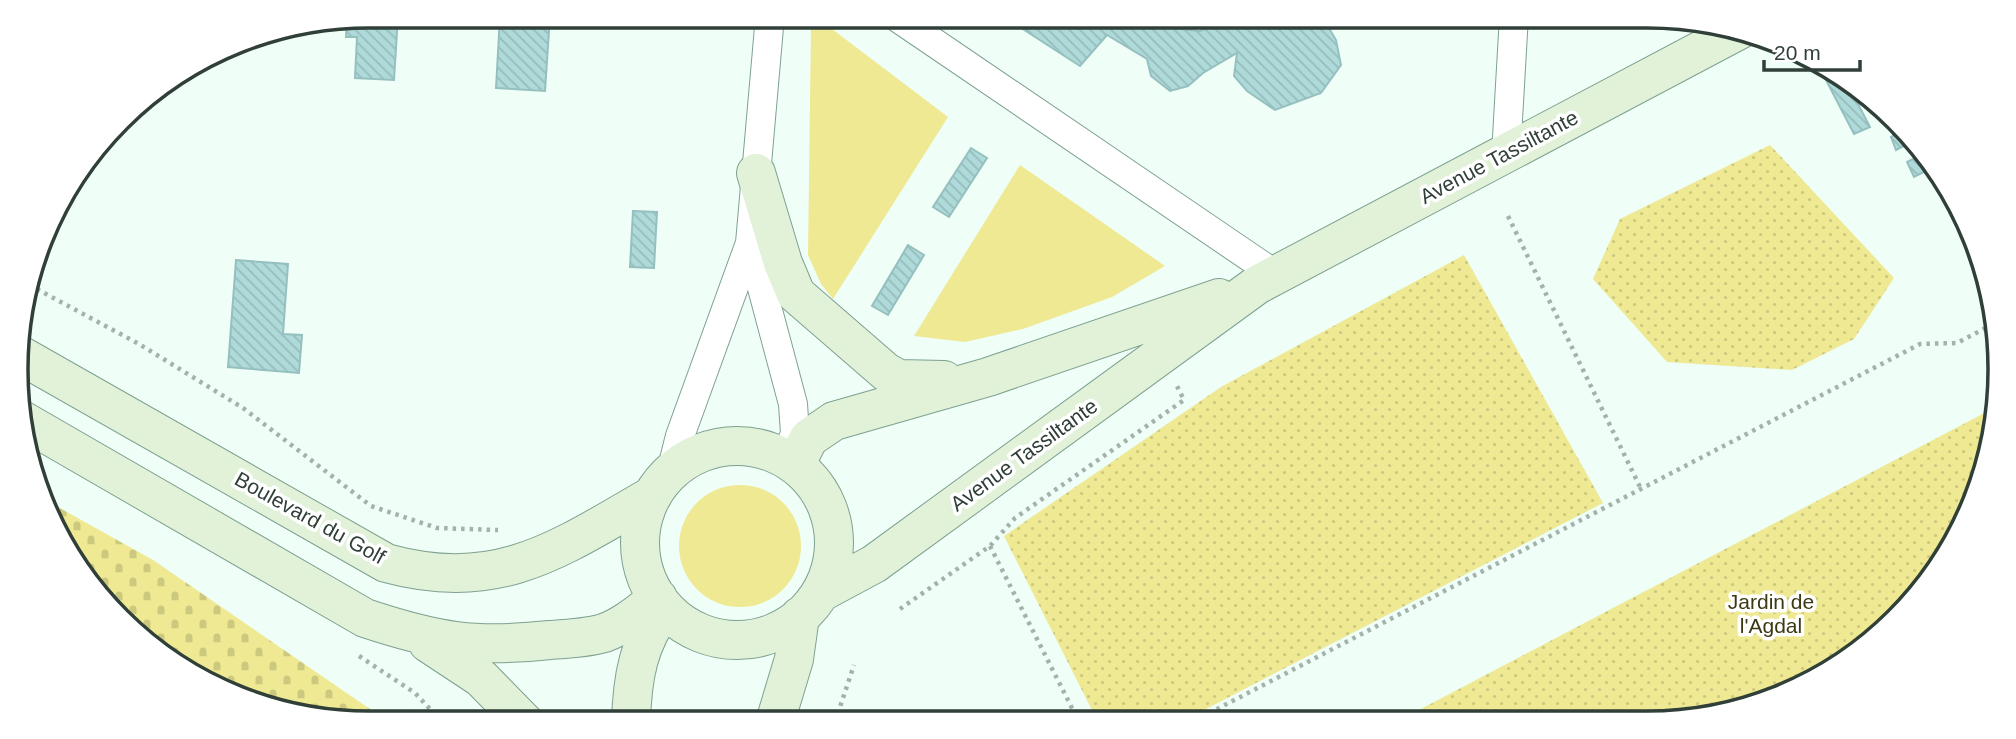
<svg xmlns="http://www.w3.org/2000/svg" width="2016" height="739" font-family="Helvetica,sans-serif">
<defs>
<pattern id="cemetery-stones" width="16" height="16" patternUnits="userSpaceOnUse" patternTransform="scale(1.75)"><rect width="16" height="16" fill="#eee992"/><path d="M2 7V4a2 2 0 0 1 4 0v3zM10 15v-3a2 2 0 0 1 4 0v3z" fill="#ccc97f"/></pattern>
<pattern id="park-dots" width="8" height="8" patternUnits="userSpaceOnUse" patternTransform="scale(1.75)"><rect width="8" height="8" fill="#eee992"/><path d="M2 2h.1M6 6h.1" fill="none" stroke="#ccc97f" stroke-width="1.8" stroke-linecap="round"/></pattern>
<pattern id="building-back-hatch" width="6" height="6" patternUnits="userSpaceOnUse" patternTransform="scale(1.75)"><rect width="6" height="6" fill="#aedad9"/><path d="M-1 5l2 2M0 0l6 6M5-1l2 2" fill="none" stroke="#96bcbb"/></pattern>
</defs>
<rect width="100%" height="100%" fill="#effef7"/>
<path fill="#eee992" d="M828,26l120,91 -115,182 -12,-15 -13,-29 3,-227z
M1020,165l145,101 -53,31 -89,32 -58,13 -51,-6z
M679 546a61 61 0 1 1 122 0a61 61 0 1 1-122 0Z"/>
<path fill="url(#cemetery-stones)" d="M49,502l104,58 230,158 -3,5h-11l-91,-12 -124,-61 -79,-84z"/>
<path fill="url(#park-dots)" d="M1143,16h90c-34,16 -57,23 -90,0z
M1770,145l124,133 -40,61 -62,31 -125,-8 -74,-83 27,-60z
M1464,255l139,248 -420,218 -85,1 -94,-186 217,-149z
M1992,409l-4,52 -35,86 -73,88 -77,52 -110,33 -295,1z"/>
<path fill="url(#building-back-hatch)" stroke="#95c0bf" stroke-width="2" d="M370,16h28l-4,64 -39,-2 2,-41h-11l1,-18z
M500,16h50l-5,75 -49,-3z
M1015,16h128l16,11 41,4 33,-15h89l14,24 5,25 -20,28 -46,17 -28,-19 -13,-15 3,-23 -34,20 -15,13 -18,5 -19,-15 -4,-17 -40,-24 -27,31 -68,-44z
M1829,73l17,8 24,46 -16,7 -30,-58z
M1900,132l10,11 -14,7 -5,-13z
M971,148l16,10 -38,59 -16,-10z
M1917,157l3,7 5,-2 3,8 -14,7 -7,-15z
M633,211l24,1 -3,56 -24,-1z
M908,245l16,10 -36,60 -16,-9z
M236,260l52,4 -5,70 19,1 -3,38 -71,-6z
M412,711l13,12h-25z"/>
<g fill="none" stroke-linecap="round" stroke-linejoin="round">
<g stroke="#7ea191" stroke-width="30">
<path id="street" d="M895,16l381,259
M1506,154l8,-138
M750,243l43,161 2,30 -10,24
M671,472l9,-36 70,-193 20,-227"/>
</g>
<g stroke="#7ea191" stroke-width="40">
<path id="secondary" d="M756,173l27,90 13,31 90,78 13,7 45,1
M20,355l366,208c113,31 173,-14 267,-68
M22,420l343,198c72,24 110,30 185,22 17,-1 37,-2 54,-7 20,-7 37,-22 54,-35
M640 543a97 97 0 1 1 194 0a97 97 0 1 1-194 0Z
M795,465l14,-27 25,-17 154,-44 231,-79
M820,593l54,-29 383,-279 484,-256
M428,643l53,35 44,45
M775,722l19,-63 6,-43
M631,723c1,-44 7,-81 34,-115"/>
</g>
<path stroke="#a3b2ab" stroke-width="4.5" stroke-dasharray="3.5 5" stroke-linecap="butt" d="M1508,216l133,273
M32,283l1,4 106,57 104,64 128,98 66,22 61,2
M990,546l89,176
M900,609l90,-63 25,-28 169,-118 -8,-16
M359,656l56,37 28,30
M1194,721l726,-377 37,-1 40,-21
M835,722l19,-57"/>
<use href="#street" stroke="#fff" stroke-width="28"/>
<use href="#secondary" stroke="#e1f2d8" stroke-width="38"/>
</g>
<g text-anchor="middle" stroke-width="7" stroke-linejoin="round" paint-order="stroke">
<g font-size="21" fill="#303f38" stroke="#fff">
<text transform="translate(1499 157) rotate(-28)" y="7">Avenue Tassiltante</text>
<text transform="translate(1024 455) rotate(-36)" y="7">Avenue Tassiltante</text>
<text transform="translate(310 518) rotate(29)" y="7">Boulevard du Golf</text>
</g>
<g font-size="21" fill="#3c3913" stroke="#fff">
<text x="1771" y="609">Jardin de<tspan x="1771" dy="24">l'Agdal</tspan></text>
</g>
</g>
<path d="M0 0H2016V739H0ZM369 28H1647A341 341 0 0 1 1988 369V370A341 341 0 0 1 1647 711H369A341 341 0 0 1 28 370V369A341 341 0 0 1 369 28Z" fill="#fff" fill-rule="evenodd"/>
<path fill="none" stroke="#303f38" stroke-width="3.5" d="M369 28H1647A341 341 0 0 1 1988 369V370A341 341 0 0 1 1647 711H369A341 341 0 0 1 28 370V369A341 341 0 0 1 369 28Z"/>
<path d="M1764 60v10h96v-10" fill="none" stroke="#303f38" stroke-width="3.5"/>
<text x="1774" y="60" font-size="21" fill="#303f38" stroke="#ffffff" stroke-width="5" paint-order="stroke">20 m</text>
</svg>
